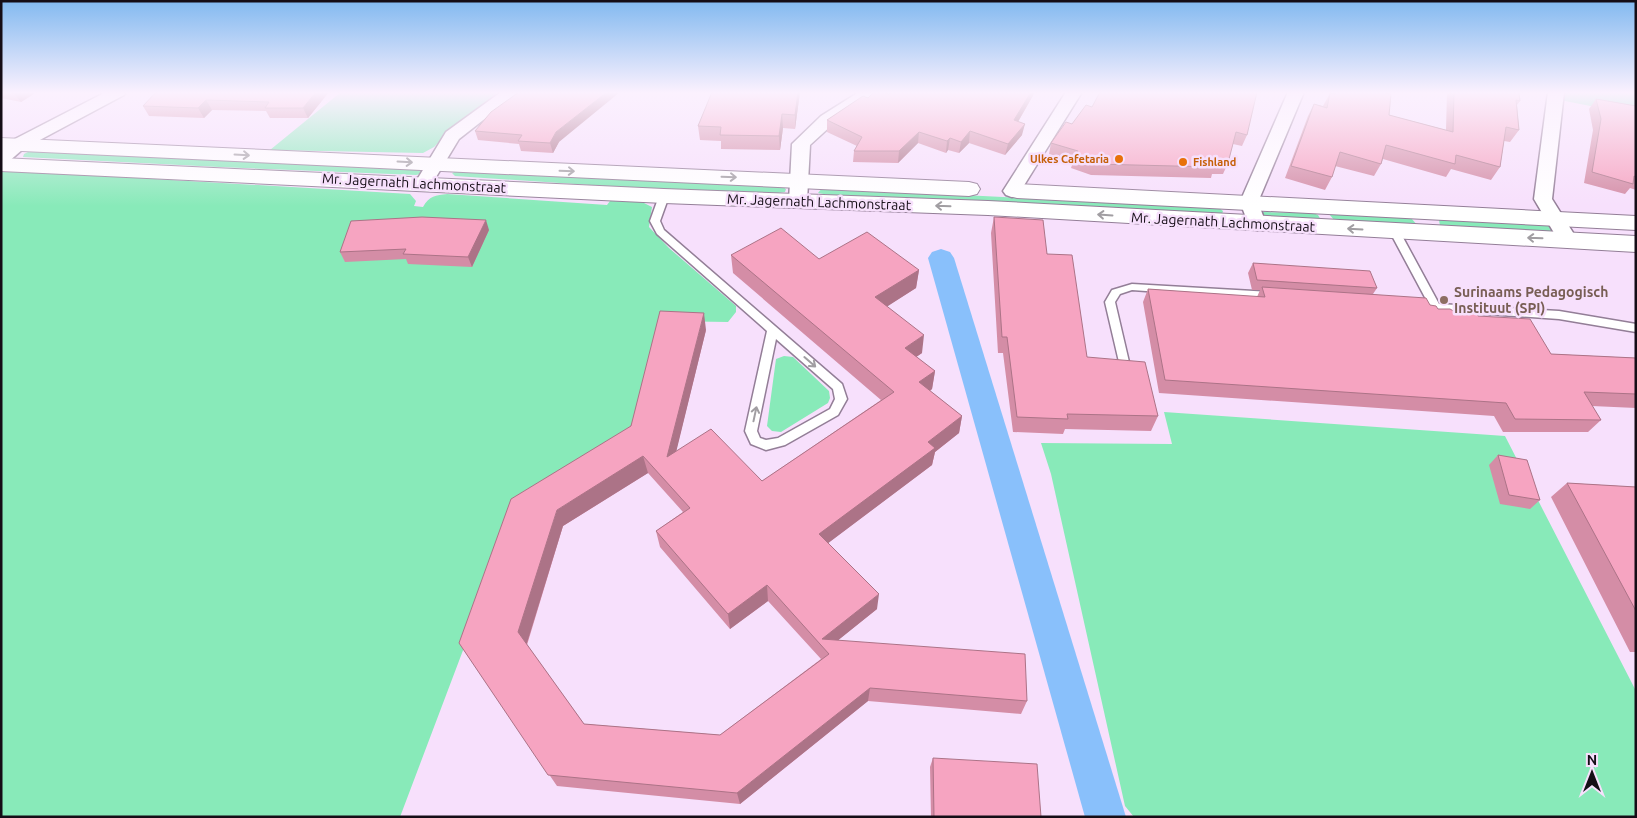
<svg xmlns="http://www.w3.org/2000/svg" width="1637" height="818" font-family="Ubuntu,sans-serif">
<rect width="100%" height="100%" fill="#f7e0fc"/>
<path fill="#88eab9" d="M341,92h157l-50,41 -14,14 -11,6 -153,-3z
M1562,92h74v23l-76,-15z
M32,150l389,18 2,2 -3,4 -4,1 -197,-8 -196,-10 1,-3z
M1,170l409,24 6,7 -2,5 9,1c6,-11 13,-12 24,-13l160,11 3,-4 32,1 10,5 -3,20 20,21 67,58v6l-8,10 -67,-1 -31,120 -114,69 -116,307h-399z
M460,170l321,16 5,3 -1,3 -8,1 -128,-4 -194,-13 -3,-3z
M822,188l397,20 4,3 -1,3 -393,-19 -11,-2z
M1263,212l50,1 5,2 3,5 -59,-4 -1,-2z
M1329,214l82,4 7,8 -83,-5z
M1439,220l111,6 6,7 -116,-7z
M784,356l9,1 36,34 1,7 -2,5 -47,29 -9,-1 -5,-5 9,-67z
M1164,412l341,24 131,255v126h-502l-9,-11 -74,-332 -10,-31 131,1z"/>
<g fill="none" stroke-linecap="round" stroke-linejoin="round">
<path fill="#89c0fb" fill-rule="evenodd" d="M941,249l9,3 4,6 172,559h-41l-157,-559 4,-6z"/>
<g stroke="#937e97" stroke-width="3">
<path id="service" d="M664,193l5,3 -9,25 4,9 178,154 5,15 -9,16 -53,30 -19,5 -15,-6 -6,-13 22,-100 -110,-97 -7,-13 9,-25zM776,339l57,50 2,10 -5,10 -52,29 -12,2 -6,-2 -3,-7z
M1395,229l5,3 39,72 120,7 77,13v8l-77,-13 -116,-8 -1,4h-8l-2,-5 -15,-1 -1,-3 1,-3h11l-38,-71z
M1132,284l139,8 5,4 -5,4 -139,-10 -12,4 -5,8 14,60 -5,4 -5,-4 -14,-60 7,-12z"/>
</g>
<g stroke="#937e97" stroke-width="3">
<path id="minor" d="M106,92h20l-2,3 -101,54 -16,14 -6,1v-14l10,-9z
M501,92h18l-60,47 -29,48 -6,2 -6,-2 -3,-4 31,-51z
M859,92h18l-44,32 -23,21 -3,56 -3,4 -6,2 -6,-2 -3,-4 3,-57 29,-28z
M1066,92h16l-64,103 -6,2 -6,-2 -3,-4z
M1288,92h16l-46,110 8,22 -2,4 -7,2 -7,-2 -10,-26z
M1548,92h16l-12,107 25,40 -3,4 -7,2 -7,-2 -26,-44z"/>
</g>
<g stroke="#937e97" stroke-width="2">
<path id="secondary" d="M1,138l968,44 8,2 3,5 -3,5 -8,2 -968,-46z
M1,158l663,31 324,12 648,35v16l-648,-37 -324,-12 -663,-32z
M1017,184l619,32v14l-619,-32 -8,-2 -3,-5 3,-5z"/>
</g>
<use href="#service" fill="#fff" fill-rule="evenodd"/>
<use href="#minor" fill="#fff" fill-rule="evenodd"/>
<use href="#secondary" fill="#fff" fill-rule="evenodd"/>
</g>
<path fill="#d48da6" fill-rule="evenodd" d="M1,92h36l-16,10 -20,-4z
M156,92h173l-21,26h-38l-4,-7 -54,-1 -8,8 -55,-2 -6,-10z
M519,92l40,50 -6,11 -32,-2 -2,-7 -41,-4 -3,-9z
M800,92l-5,37 -12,-1 -3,22 -59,-1v-8l-21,-1 -2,-14z
M1035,92l-17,30 4,13 -17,20 -36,-12 -10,10 -11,-3 -2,3 -28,-10 -20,20 -45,-1 1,-11 3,-5 -30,-14v-12l41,-22 21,-4z
M1100,92l147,43 -5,11 -9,-2 -5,19 -5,11h-11l-1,4 -120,-3 -20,-7 2,-6 -24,-8 2,-11 41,-36z
M1333,92h46l10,23 57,15 1,-38h72l1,9 -3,4 2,25 -9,12 -6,-1 -4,26 -9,13 -40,-11 -5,8 -63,-18 -2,5 -7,12 -39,-10 -3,11 -7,13 -40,-12 23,-62 6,-12 9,2 7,-13h2z
M1596,99l40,7v84l-6,-2 -5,6 -41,-11 9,-53 -4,-21z
M994,217l53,37 40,103 71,59 -7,15 -86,-2 -2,5 -50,-2 -10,-79h-5l-7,-120z
M489,230l-17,37 -64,-3 -2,-5 -61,3 -5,-10z
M731,255l88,4 100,11 -3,18 -29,18 35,47 -6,4 19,14 -3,18 -2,2 32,25 -3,17 -24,19 -3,13 -104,78 49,66 -39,31 189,61 -6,13 -153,-13 -128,103 -183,-18 -98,-143 247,-313 -30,121 86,30 119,-81 -148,-127zM648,473l35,39 -27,19 4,16 70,82 38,-28 53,58 -101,76 -136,-11 -57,-79 36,-119z
M1253,263l124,25 -4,6 57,11 8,4 21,5 19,2 73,38 85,4v50l-44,-2 9,14 -13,12h-85l-9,-16 -335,-23 -16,-91 5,-13 109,8 3,-7h-8l-4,-17z
M1498,455l42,45 -10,9 -30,-5 -11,-39z
M1567,483l69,4v165h-6l-79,-155z
M933,758l108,59h-110l-1,-50z"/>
<path fill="#ac7387" d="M13,92h24l-16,10z
M316,92h13l-21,26 -5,-10z
M607,92h13l-61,50 -6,11 -3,-10 6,-11z
M798,92h2l-5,37v-14z
M1031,92h4l-23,40 2,-12z
M206,100l6,10 -8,8 -6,-10z
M782,114l1,14 -3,22 -1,-14z
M1025,124l-3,11 -17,20 3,-11z
M970,131l-1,12 -10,10 2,-11z
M919,132l-1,11 -20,20 1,-12z
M950,138l-2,12 -2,3 1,-12z
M486,220l3,10 -17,37 -4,-10z
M919,270l-3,18 -42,27 1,-18z
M704,313l2,17 -35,143 -4,-16z
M924,335l-2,18 -19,13 2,-18z
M935,371l-3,18 -16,11 3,-18z
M962,416l-3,17 -24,19 -3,13 -113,85v-16l109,-92z
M643,456l5,17 -85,53 -37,120 -8,-14 39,-122z
M767,585l1,16 -38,28 -2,-15z
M879,594l-2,15 -51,41 -4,-11z
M870,688l-2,13 -128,103 -3,-11z"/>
<path fill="#f6a4c1" stroke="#ac7387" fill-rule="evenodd" d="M156,92h160l-13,16h-38l4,-6 -63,-2 -8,8 -55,-2z
M519,92h88l-51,40 -6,11 -32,-2 4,-6 -47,-4 16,-19z
M712,92h86l-3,23 -13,-1 -3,22 -59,-1 1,-8 -23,-1z
M874,92h7l8,2 3,-2h139l-17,28 11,4 -17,20 -38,-13 -9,11 -11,-4 -3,3 -28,-9 -20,19h-45l8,-14 -35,-17 36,-24 5,2z
M1100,92h157l-10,43 -11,-3 -8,31h-14l1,4 -121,-3 -20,-7 4,-6 -27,-8 15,-21 6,2 14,-19 6,2z
M1336,92h43l12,2 -2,21 64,17 1,-40h65l1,9 -4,-1 3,30 -13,-3 -6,40 -44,-12 -1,9 -69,-19 -5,19 -41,-12 -8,25 -41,-11 23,-62 13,4 3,-15 6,1z
M1596,99l40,7v71l-2,-1 -1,8 -41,-12 9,-53z
M422,217l64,3 -18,37 -65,-3 3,-5 -66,3 11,-31z
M994,217l49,3 4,34 25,1 15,102 58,5 13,54 -91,-2 1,5 -51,-2 -10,-80h-5z
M781,228l38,31 48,-27 52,38 -44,27 49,38 -19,13 30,23 -16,11 43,34 -34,26 7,6 -116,86 60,60 -57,45 203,15 2,47 -157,-13 -133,105 -189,-18 -89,-132 52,-144 120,-73 29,-115 44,2 -37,144 44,-28 51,52 132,-89 -163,-137zM643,456l47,52 -34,23 72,83 39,-29 62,69 -109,81 -136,-11 -66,-92 39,-122z
M1253,263l117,8 7,17 -120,-8z
M1262,287l164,11 4,7 6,1 2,3h12l9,5 7,-5 9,1 3,6 52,3 21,35 85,4v36l-52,-2 17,28 -86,-1 -9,-16 -341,-23 -17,-91 117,8z
M1498,455l29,5 13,40 -31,-5z
M1567,483l69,4v124z
M933,758l104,6 4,53h-107z"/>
<defs><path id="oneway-shaft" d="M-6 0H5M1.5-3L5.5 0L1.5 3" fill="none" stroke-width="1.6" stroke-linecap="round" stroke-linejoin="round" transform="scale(1.25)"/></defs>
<g stroke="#a19ea2">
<use href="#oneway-shaft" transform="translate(242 155) rotate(3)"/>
<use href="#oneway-shaft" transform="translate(405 162) rotate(3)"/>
<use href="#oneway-shaft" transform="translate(567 171) rotate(2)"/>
<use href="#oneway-shaft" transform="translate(729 177) rotate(2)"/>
<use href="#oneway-shaft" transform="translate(943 206) rotate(-178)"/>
<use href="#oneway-shaft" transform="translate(1105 215) rotate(-176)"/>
<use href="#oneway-shaft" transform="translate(1355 229) rotate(-177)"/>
<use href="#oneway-shaft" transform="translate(1535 238) rotate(-178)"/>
<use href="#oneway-shaft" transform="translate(810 362) rotate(41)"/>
<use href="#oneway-shaft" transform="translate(755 414) rotate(-78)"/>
</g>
<linearGradient id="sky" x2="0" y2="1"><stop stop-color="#82b9f0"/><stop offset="0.45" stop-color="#fbf1fe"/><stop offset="1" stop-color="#fbf1fe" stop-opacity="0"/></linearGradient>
<rect width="1637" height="206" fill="url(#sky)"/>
<g fill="#e8710a" stroke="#f7e0fc" stroke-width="2">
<circle cx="1119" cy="159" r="5"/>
<circle cx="1183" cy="162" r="5"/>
</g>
<circle fill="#8d6e63" stroke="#f7e0fc" stroke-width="2" cx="1444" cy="300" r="5"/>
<g text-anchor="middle" stroke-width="5" stroke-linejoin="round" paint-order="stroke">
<g font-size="11" font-weight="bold" fill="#c56008" stroke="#f7e0fc" text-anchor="end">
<text x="1109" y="163">Ulkes Cafetaria</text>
<text x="1193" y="166" text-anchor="start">Fishland</text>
</g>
<g font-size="14" fill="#150d16" stroke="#f7e0fc">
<text transform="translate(414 183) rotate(3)" y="5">Mr. Jagernath Lachmonstraat</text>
<text transform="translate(819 202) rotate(2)" y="5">Mr. Jagernath Lachmonstraat</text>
<text transform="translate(1223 222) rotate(3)" y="5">Mr. Jagernath Lachmonstraat</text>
</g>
<g font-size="14" font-weight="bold" fill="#785e54" stroke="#f7e0fc" text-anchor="start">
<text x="1454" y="297">Surinaams Pedagogisch<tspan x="1454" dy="16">Instituut (SPI)</tspan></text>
</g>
</g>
<rect width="1637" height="818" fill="none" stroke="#150d16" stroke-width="5"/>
<g transform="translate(1592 773)" stroke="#f7e0fc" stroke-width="4" paint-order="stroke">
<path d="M0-4L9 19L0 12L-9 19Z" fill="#150d16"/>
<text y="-8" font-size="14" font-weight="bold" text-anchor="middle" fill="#150d16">N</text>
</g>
</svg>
